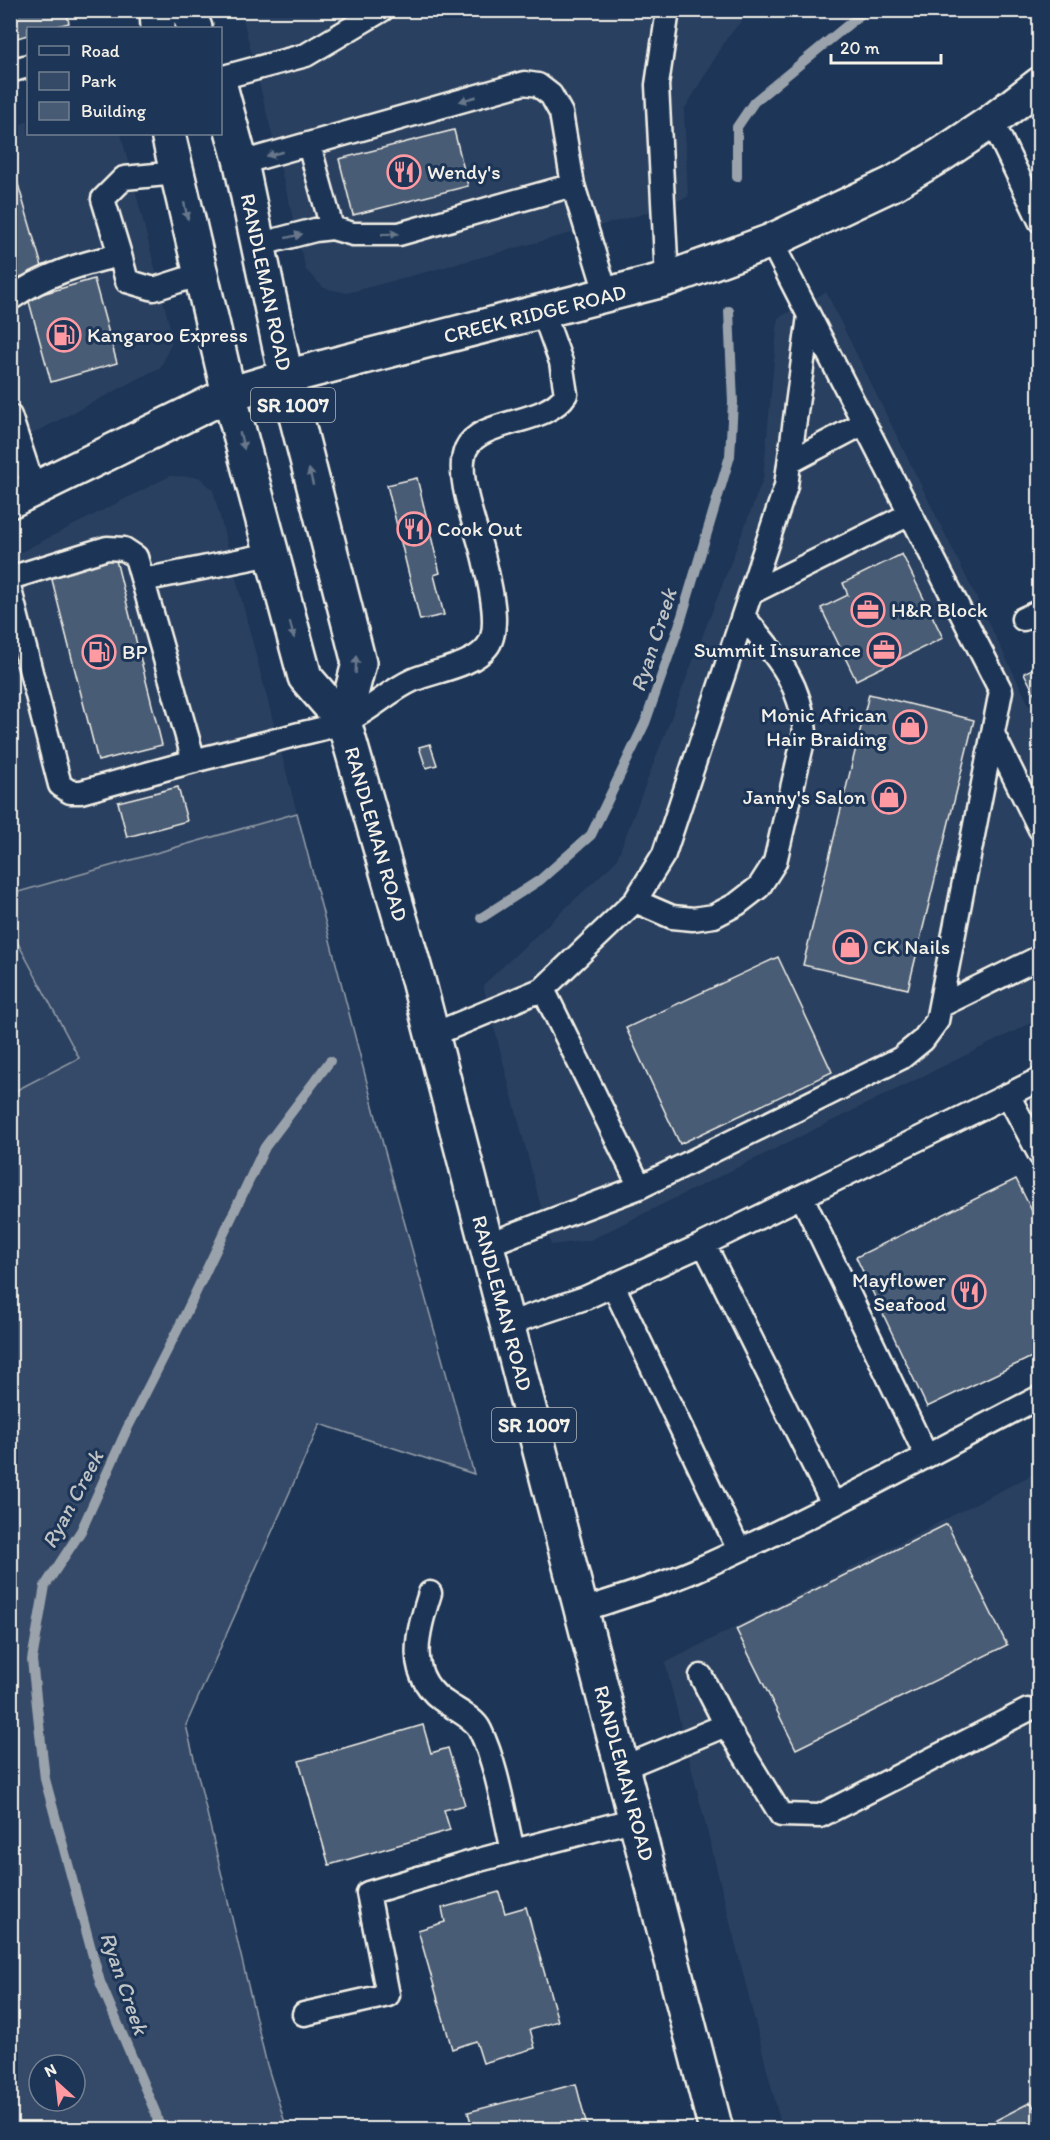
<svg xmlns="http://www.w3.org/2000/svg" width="1050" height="2140" font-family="Itim,sans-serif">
<rect width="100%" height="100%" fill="#1d3557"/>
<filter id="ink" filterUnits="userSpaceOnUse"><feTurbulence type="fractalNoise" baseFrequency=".0167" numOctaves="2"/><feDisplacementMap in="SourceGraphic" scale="12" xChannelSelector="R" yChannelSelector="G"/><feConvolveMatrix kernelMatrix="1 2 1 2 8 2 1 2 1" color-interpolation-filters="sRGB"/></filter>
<g filter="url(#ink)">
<path fill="#2a4060" d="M241,11h509l-23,27 -43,72 4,87 -45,17 -296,79 -23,-5 -18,-18z
M28,121v13h93l52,205 -12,28 -150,78v-316z
M826,292l213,433v294l-449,221 -39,5 -68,-260 133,-124 147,-382 15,-161z
M170,476l29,1 14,13 84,323 -286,81v-337z
M10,930l69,128 -68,35h-1z
M1039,1471v658h-257l-117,-466z"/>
<path fill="#354a67" stroke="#949ea8" stroke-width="1.5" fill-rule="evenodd" d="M297,813l87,335 90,326 -154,-50 -134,301 81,340 20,64h-276v-1036l68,-35 -68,-128v-36zM39,2065h36v36h-36z"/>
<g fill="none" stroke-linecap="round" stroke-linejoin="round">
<path stroke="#9aa2ab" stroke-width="10" d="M737,177v-50l17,-25 112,-92
M481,918l59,-38 51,-45 54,-112 34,-97 51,-170 3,-54 -4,-91
M160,2130l-4,-16 -56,-132 -55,-203 -13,-119 13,-74 36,-55 46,-102 58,-114 80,-168 65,-86"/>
</g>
<path fill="#485b74" stroke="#f4f1e8" stroke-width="1.5" d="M10,10h56l3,13 -19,5h-22v7l-11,3z
M454,130l14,56 -115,29 -14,-56z
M13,167l30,103 -33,10v-112z
M94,279l23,84 -66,19 -23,-84z
M417,478l23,95 -6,2 10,40 -24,5 -33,-135z
M114,552l48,193 -64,16 -49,-193z
M902,554l41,84 -87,42 -35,-72 27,-13 -5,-12z
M1040,665v39l-16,-31z
M869,694l105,26 -66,269 -105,-24z
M430,744l7,21 -11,3 -7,-21z
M178,787l9,34 -60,16 -9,-35z
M778,957l54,115 -152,72 -54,-116z
M1016,1179l24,48v126l-113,54 -71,-150z
M947,1524l60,121 -211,104 -60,-120z
M423,1725l8,28 17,-5 17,57 -21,5 6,20 -121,35 -30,-104z
M499,1892l6,21 21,-6 32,114 -28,8 5,19 -52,15 -7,-22 -24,8 -34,-119 27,-8 -3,-14z
M576,2084l12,46h-115l-5,-18z
M1031,2102l9,17v11h-63z"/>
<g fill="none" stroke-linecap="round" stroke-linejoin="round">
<g stroke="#f4f1e8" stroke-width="27">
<path id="lane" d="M10,71l18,-5
M220,78l86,-23 76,-45
M992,121l48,100
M309,145l23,83
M241,163l283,-80 14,2 13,10 10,18 12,72 34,111
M257,245l58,-15 17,-2 21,6h46l174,-49
M120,255l7,26 27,8 47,-15
M667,279l-10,-194 11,-75
M10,299c35,-25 70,-35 110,-44l-17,-56 21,-21 53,-5
M10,416l24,73
M790,462l74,-39
M10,578l97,-30 17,1 12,8 58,204 -113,31h-11l-10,-7 -50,-195
M143,580l129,-26
M751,593l159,-79
M1023,619l17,-8
M993,734l47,95
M194,761c34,-9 68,-17 101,-26 16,-4 34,-7 49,-13 25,-10 44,-31 69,-42 21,-9 60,-14 74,-33 15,-18 2,-66 -3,-88 -6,-28 -30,-84 -18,-110 14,-31 80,-23 100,-55l-5,-32 -18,-50
M635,901l37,16 21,2 21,-3 23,-12 22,-17 16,-25 30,-130c-5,-53 -30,-77 -62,-116
M543,989l92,-88 29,-47 122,-368 23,-170
M940,1006l100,-49
M432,1035l111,-46 97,198 -154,58
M1008,1095l32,-16
M640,1187l261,-129 22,-18 14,-19 64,-330 -230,-450
M802,1197l124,258
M704,1244l129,260
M613,1285l126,265
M507,1324l78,-26 119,-54 304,-149 32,60
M430,1593c-13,41 -26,84 18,111 10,7 27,15 32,26 17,35 24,83 33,121
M582,1610c37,-12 75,-23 112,-39 118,-52 231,-115 346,-174
M701,1676l25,49
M622,1768l104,-43 55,90 39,1 208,-106
M304,2014l84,-19 -20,-102 111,-33 157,-41"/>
</g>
<g stroke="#f4f1e8" stroke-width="38">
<path id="secondary" d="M10,501l219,-107 57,-17 381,-98 104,-38 121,-57 49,-29 51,-34 48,-37"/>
</g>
<g stroke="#f4f1e8" stroke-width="38">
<path id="primary" d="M157,10l1,18
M187,10l8,18
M220,86l21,77 45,214 73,286 -15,59
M168,134l61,260 76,283 39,45 74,258 298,1150"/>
</g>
<use href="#lane" stroke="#1d3557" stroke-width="22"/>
<use href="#secondary" stroke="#1d3557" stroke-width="33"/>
<use href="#primary" stroke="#1d3557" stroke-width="33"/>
</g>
<defs><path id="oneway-solid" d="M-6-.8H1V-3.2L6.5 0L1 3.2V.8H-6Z" transform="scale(1.5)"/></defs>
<g fill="#68778a">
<use href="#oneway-solid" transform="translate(468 99) rotate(164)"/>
<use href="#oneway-solid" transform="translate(275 154) rotate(165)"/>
<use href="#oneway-solid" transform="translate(186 211) rotate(77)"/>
<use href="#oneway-solid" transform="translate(390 234) rotate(-2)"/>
<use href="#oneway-solid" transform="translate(294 236) rotate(-14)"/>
<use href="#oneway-solid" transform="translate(242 441) rotate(75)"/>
<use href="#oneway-solid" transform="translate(311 477) rotate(-104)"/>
<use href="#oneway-solid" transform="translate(292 630) rotate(75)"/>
<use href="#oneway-solid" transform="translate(356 665) rotate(-87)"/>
</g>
</g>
<defs>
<g id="restaurant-ring" transform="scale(1.725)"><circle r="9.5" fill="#1d3557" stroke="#ff9aa2" stroke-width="1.5"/><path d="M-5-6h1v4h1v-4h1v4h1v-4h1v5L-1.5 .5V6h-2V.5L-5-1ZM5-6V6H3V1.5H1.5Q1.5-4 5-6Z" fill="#ff9aa2"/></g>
<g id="fuel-ring" transform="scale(1.725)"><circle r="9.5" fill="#1d3557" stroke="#ff9aa2" stroke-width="1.5"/><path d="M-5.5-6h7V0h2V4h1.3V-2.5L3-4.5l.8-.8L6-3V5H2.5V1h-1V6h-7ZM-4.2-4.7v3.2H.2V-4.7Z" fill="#ff9aa2"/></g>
<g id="office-ring" transform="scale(1.725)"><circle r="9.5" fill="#1d3557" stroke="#ff9aa2" stroke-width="1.5"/><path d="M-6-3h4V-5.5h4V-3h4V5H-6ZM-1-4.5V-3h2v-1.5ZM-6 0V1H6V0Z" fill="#ff9aa2"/></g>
<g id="shop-ring" transform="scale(1.725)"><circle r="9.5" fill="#1d3557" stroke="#ff9aa2" stroke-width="1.5"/><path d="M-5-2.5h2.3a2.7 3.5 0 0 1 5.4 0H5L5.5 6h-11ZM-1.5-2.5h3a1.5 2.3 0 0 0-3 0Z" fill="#ff9aa2"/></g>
</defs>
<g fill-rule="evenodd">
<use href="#restaurant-ring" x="404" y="172"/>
<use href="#fuel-ring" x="64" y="335"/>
<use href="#restaurant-ring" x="414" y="529"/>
<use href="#office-ring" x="868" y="610"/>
<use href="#office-ring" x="884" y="650"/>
<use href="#fuel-ring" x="99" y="652"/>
<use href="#shop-ring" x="910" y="727"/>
<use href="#shop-ring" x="889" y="797"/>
<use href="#shop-ring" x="850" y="947"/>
<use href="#restaurant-ring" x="969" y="1292"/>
</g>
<g text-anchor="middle" stroke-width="6" stroke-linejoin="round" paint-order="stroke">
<g fill="#1d3557" stroke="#b4b9bc" stroke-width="1.5">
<rect x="251" y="388" width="84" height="34" rx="4.5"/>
<rect x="492" y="1408" width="84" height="34" rx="4.5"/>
</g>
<g font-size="20" font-weight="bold" fill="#f4f1e8">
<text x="293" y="412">SR 1007</text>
<text x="534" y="1432">SR 1007</text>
</g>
<g font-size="21" fill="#f4f1e8" stroke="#1d3557" text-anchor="start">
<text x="427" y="179">Wendy's</text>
<text x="87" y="342">Kangaroo Express</text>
<text x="437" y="536">Cook Out</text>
<text x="891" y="617">H&amp;R Block</text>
<text x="861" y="657" text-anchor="end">Summit Insurance</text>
<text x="122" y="659">BP</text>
<text x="887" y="722" text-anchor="end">Monic African<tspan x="887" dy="24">Hair Braiding</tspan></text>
<text x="866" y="804" text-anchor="end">Janny's Salon</text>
<text x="873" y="954">CK Nails</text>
<text x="946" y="1287" text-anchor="end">Mayflower<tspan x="946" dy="24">Seafood</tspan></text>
</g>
<g font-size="21" fill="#f4f1e8" stroke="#1d3557">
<text transform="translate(266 282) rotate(78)" y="7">RANDLEMAN ROAD</text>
<text transform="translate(535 314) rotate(-14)" y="7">CREEK RIDGE ROAD</text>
<text transform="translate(376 834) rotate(74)" y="7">RANDLEMAN ROAD</text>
<text transform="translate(502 1303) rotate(75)" y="7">RANDLEMAN ROAD</text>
<text transform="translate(624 1773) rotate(75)" y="7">RANDLEMAN ROAD</text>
</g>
<g font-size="22" font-style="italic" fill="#c0c3c4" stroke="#1d3557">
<text transform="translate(653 640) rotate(-72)" y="8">Ryan Creek</text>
<text transform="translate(72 1499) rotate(-62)" y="8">Ryan Creek</text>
<text transform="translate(125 1983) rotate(71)" y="8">Ryan Creek</text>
</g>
</g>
<rect width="1050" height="2140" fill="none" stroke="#1d3557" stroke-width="36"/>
<rect x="18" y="18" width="1014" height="2104" fill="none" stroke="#f4f1e8" stroke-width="2" filter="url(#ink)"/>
<rect x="27" y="27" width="195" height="108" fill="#1d3557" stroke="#738091" stroke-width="1.5"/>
<rect x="39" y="46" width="30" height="9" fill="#1d3557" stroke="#738091" stroke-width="1.5"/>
<text x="81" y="57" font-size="18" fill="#f4f1e8">Road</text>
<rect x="39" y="72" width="30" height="18" fill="#354a67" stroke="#738091" stroke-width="1.5"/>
<text x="81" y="87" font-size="18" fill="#f4f1e8">Park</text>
<rect x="39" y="102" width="30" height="18" fill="#485b74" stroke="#738091" stroke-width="1.5"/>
<text x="81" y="117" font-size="18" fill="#f4f1e8">Building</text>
<g transform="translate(57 2083) rotate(333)"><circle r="28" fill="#1d3557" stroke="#738091" stroke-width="1.5"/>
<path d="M0-4.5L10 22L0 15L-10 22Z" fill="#ff9aa2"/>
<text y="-9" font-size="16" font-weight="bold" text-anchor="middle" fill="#f4f1e8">N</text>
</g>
<path d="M831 54v9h110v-9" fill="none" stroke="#f4f1e8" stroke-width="3"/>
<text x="840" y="54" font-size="18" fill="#f4f1e8" stroke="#1d3557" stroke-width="4.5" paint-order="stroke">20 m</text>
</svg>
